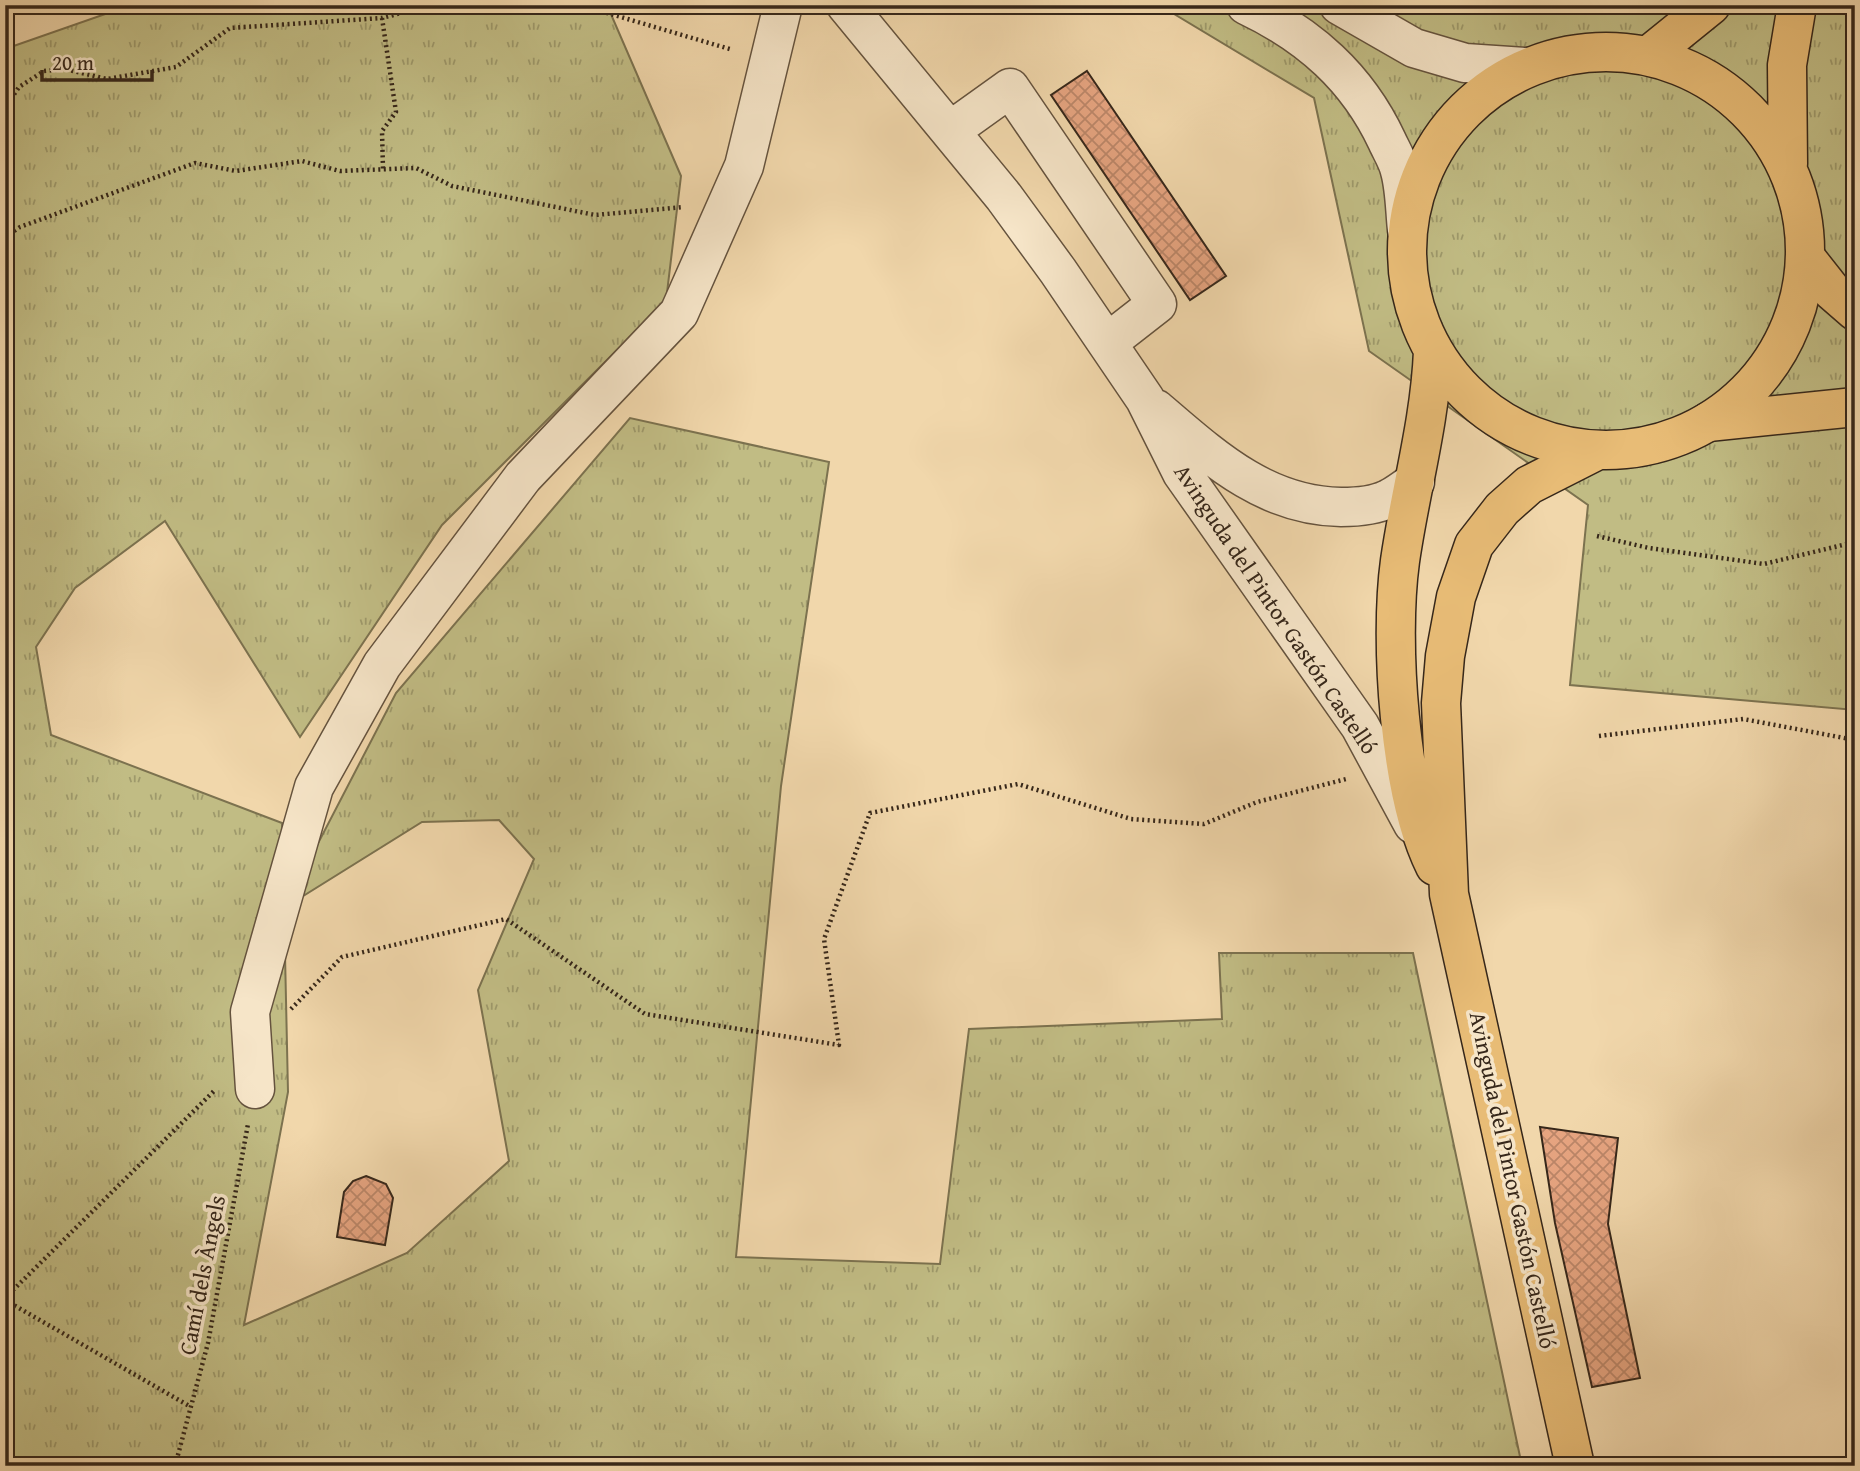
<svg xmlns="http://www.w3.org/2000/svg" width="1860" height="1471" font-family="'Gentium Book Plus',serif">
<defs>
<pattern id="grass-tufts" width="24" height="20" patternUnits="userSpaceOnUse" patternTransform="scale(1.75)"><rect width="24" height="20" fill="#c1bc84"/><path d="M3 7l-1-3M5 7V3M7 7l1-3M15 17l-1-3M17 17v-4M19 17l1-3" fill="none" stroke="#9e996b"/></pattern>
<pattern id="building-cross-hatch" width="8" height="8" patternUnits="userSpaceOnUse" patternTransform="scale(1.75)"><rect width="8" height="8" fill="#e6a480"/><path d="M0 0l8 8M0 8l8-8" fill="none" stroke="#bb8668"/></pattern>
</defs>
<rect width="100%" height="100%" fill="#f1d7ab"/>
<filter id="stains"><feTurbulence type="fractalNoise" baseFrequency=".00286" numOctaves="4"/><feColorMatrix values="0 0 0 0 .2 0 0 0 0 .09 0 0 0 0 .02 0 0 0 .5 -.17"/></filter>
<radialGradient id="worn" r=".72"><stop offset=".6" stop-color="#630" stop-opacity="0"/><stop offset="1" stop-color="#630" stop-opacity=".3"/></radialGradient>
<path fill="url(#grass-tufts)" stroke="#7c724f" stroke-width="2" fill-rule="evenodd" d="M131,5h476l74,171 -15,125 -224,224 -142,212 -135,-216 -90,67 -39,59 15,88 231,88 3,84 111,-214 234,-275 199,44 -48,324 -45,471 204,7 29,-235 253,-10 -3,-66h194l109,513h-1517v-1417zM499,820l35,39 -56,131 31,171 -102,92 -163,72 44,-233 -4,-184 138,-86z
M1141,5h714v705l-285,-25 18,-180 -219,-154 -55,-253 -150,-90z"/>
<path fill="url(#building-cross-hatch)" stroke="#36271a" stroke-width="2" d="M1087,71l139,205 -36,24 -139,-205z
M1540,1127l78,11 -10,86 32,154 -48,9 -37,-164z
M366,1176l20,8 7,14 -8,47 -48,-8 7,-45 9,-11z"/>
<g fill="none" stroke-linecap="round" stroke-linejoin="round">
<g stroke="#65533e" stroke-width="41">
<path id="minor" d="M846,5l158,192 54,74 87,128 37,74 178,253 53,98
M1246,5c63,30 111,72 141,136 4,9 11,20 13,30 5,18 5,40 7,59
M1339,5l75,43 51,15 62,4
M950,131l60,-43 147,216 -50,39
M1156,409c55,47 108,97 185,98 15,0 33,-1 47,-8 9,-4 18,-12 27,-17
M255,1089l-5,-77 64,-225 68,-122 141,-188 156,-164 65,-147 39,-161"/>
</g>
<g stroke="#36271a" stroke-width="41">
<path id="major" d="M1407 251a199 199 0 1 1 398 0a199 199 0 1 1-398 0Z
M1648,56l63,-51
M1788,164l-1,-99 10,-60
M1433,351c-3,72 -23,140 -33,210 -11,80 -1,233 35,305
M1575,1466l-126,-572 -8,-191 4,-47 11,-59 18,-52 28,-36 27,-24 69,-35"/>
</g>
<g stroke="#36271a" stroke-width="41">
<path id="highway" d="M1806,258l26,33 23,20
M1708,422l147,-15"/>
</g>
<path stroke="#36271a" stroke-width="4.5" stroke-dasharray="2 3.5" stroke-linecap="butt" d="M580,5l153,45
M382,18l14,94 -14,19 1,38
M5,108l14,-21 25,-16 21,-2 42,10 69,-12 54,-39 152,-10 49,-13
M5,237l15,-10 175,-64 41,8 66,-10 38,10 76,-3 36,18 143,29 89,-8
M1597,536l52,12 115,16 91,-22
M1599,736l144,-17 112,21
M291,1009l51,-52 164,-38 139,95 194,31 -15,-106 46,-126 148,-29 113,35 73,5 53,-22 89,-23
M5,1298l211,-209
M5,1300l186,107
M175,1466l33,-123 40,-219"/>
<use href="#minor" stroke="#f6e5c8" stroke-width="38"/>
<use href="#major" stroke="#e8bc76" stroke-width="38"/>
<use href="#highway" stroke="#e8bc76" stroke-width="38"/>
</g>
<g text-anchor="middle" stroke-width="7" stroke-linejoin="round" paint-order="stroke">
<g font-size="23" fill="#36271a" stroke="#f6e5c8">
<text transform="translate(1276 609) rotate(56)" y="8">Avinguda del Pintor Gastón Castelló</text>
<text transform="translate(1513 1180) rotate(78)" y="8">Avinguda del Pintor Gastón Castelló</text>
<text transform="translate(202 1275) rotate(-79)" y="8">Camí dels Àngels</text>
</g>
</g>
<rect width="1860" height="1471" fill="none" stroke="#f1d7ab" stroke-width="28"/>
<rect x="7" y="7" width="1846" height="1457" fill="none" stroke="#36271a" stroke-width="3.5"/>
<rect x="14" y="14" width="1832" height="1443" fill="none" stroke="#36271a" stroke-width="2"/>
<path d="M42 70v10h110v-10" fill="none" stroke="#36271a" stroke-width="3.5"/>
<text x="52" y="70" font-size="21" fill="#36271a" stroke="#f6e5c8" stroke-width="5" paint-order="stroke">20 m</text>
<rect width="100%" height="100%" filter="url(#stains)"/>
<rect width="100%" height="100%" fill="url(#worn)"/>
</svg>
